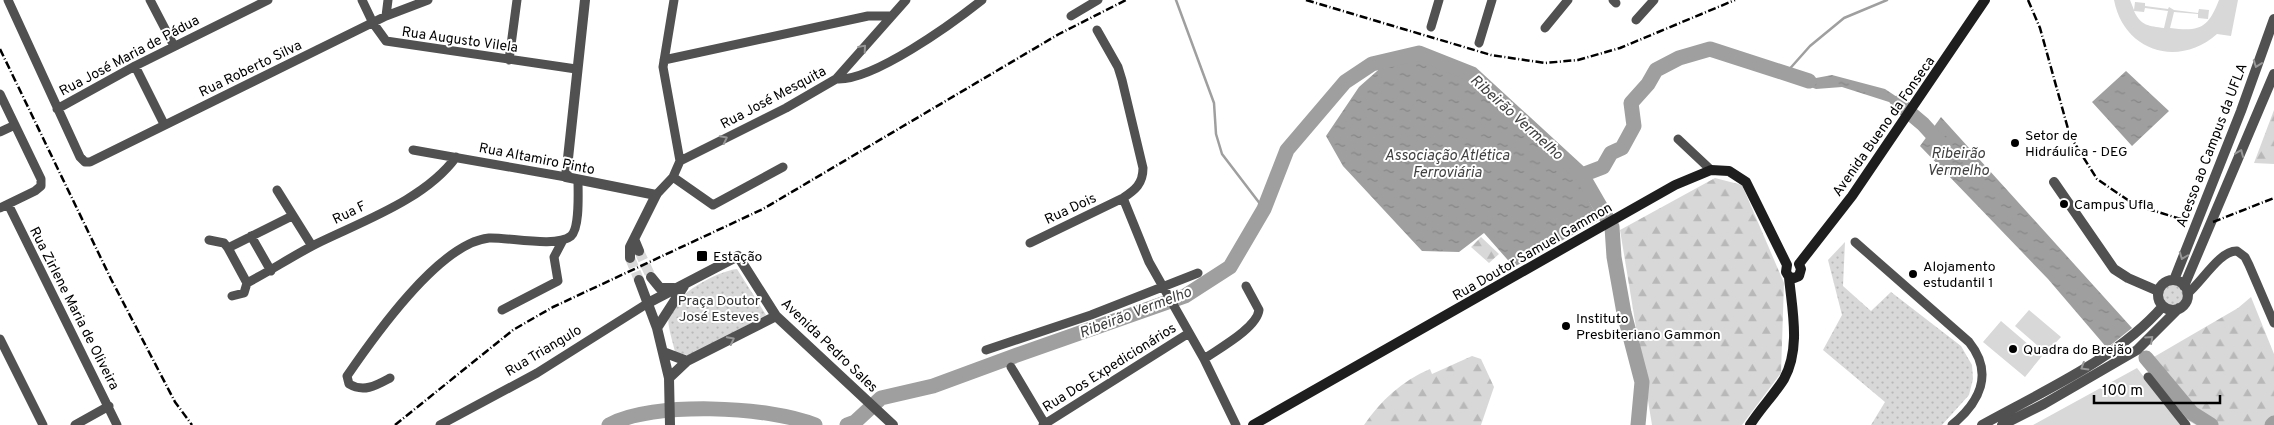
<svg xmlns="http://www.w3.org/2000/svg" width="2274" height="425" font-family="Overpass,sans-serif">
<defs>
<pattern id="grass-dots" width="8" height="8" patternUnits="userSpaceOnUse" patternTransform="scale(1.25)"><rect width="8" height="8" fill="#d8d8d8"/><path d="M2 2h.1M6 6h.1" fill="none" stroke="#b8b8b8" stroke-width="1.8" stroke-linecap="round"/></pattern>
<pattern id="forest-firs" width="22" height="20" patternUnits="userSpaceOnUse" patternTransform="scale(1.25)"><rect width="22" height="20" fill="#d8d8d8"/><path d="M5 1l3.5 6h-7zM16 11l3.5 6h-7z" fill="#b8b8b8"/></pattern>
<pattern id="water-ripples" width="26" height="14" patternUnits="userSpaceOnUse" patternTransform="scale(1.25)"><rect width="26" height="14" fill="#9f9f9f"/><path d="M2 4q2-2 4 0t4 0M15 11q2-2 4 0t4 0" fill="none" stroke="#878787"/></pattern>
</defs>
<rect width="100%" height="100%" fill="#fff"/>
<path fill="url(#grass-dots)" d="M1845,242l-2,44 28,25 20,-19 70,54 11,19 1,14 -4,16 -27,30h-71l14,-23 -62,-52 19,-35 -14,-55z
M737,269l29,46 -75,41 -16,-4c-2,-10 -9,-29 -6,-38 6,-20 49,-43 68,-45z
M2161 295a12 12 0 1 1 24 0a12 12 0 1 1-24 0Z"/>
<path fill="url(#forest-firs)" d="M2274,110v54l-20,-1z
M1715,178l27,7 42,98 -3,90 -39,52h-90l-32,-195z
M1481,237l18,17 -10,9 -18,-16z
M2251,297l23,57v71h-78l-9,-5 -40,-59 91,-53z
M1472,356l9,3 13,28 -13,38h-117c17,-25 38,-44 66,-56l2,5z"/>
<path fill="#d8d8d8" fill-rule="evenodd" d="M2114,0h16l4,10 1,-8 10,1v3l23,3 1,-2 5,3 24,3 1,-4 10,1 -1,9 -10,-1v-4l-24,-2 -4,16c30,4 38,0 49,-28h19l-7,36 -14,-2c-38,34 -93,18 -103,-34zM2145,8l23,3 -4,17c-15,-2 -23,-2 -30,-17l10,1z
M2029,310l32,27 -15,16 -31,-27z
M2001,321l41,35 -17,21 -42,-35z
M2137,368l44,57h-148z"/>
<path fill="url(#water-ripples)" d="M1419,58l43,16 112,99 25,47 -85,47 -30,-34 -25,19 -37,-1 -79,-85 -17,-30 33,-49 26,-23z
M2126,71l43,40 -37,35 -40,-44z
M1793,72l23,6 16,-3 53,14 24,16 -6,9 -14,-12 -47,-15 -26,2 -30,-11z
M1941,117l191,211 -25,20 -59,-69 -128,-133z"/>
<g fill="none" stroke-linecap="round" stroke-linejoin="round">
<path stroke="#9f9f9f" stroke-width="2.5" d="M1176,0l38,103 2,31 6,20 42,55
M1786,73l24,-27 34,-28 43,-18
M795,417l3,8"/>
<path stroke="#9f9f9f" stroke-width="15" d="M1898,103l25,21 21,23
M1582,175l30,52 2,30 10,56 18,69 -4,43
M2146,358l46,55 19,12
M609,425c43,-24 160,-19 206,0
M847,425l8,-3 26,-24 52,-12 84,-31 168,-59 45,-29 34,-58 23,-59 58,-68 27,-18 47,-11 53,21 110,101 21,-8 8,-14 11,-5 12,-22 -3,-23 17,-19 8,-14 23,-12 31,-9 99,32
M2272,425l2,-2"/>
<path stroke="#d9d9d9" stroke-width="10" stroke-dasharray="10 5" stroke-linecap="butt" d="M639,251l12,26
M630,258l9,22"/>
<path stroke="#515151" stroke-width="9" d="M8,0l72,157 5,5h5l296,-146 42,-16
M150,0l24,46
M362,0l11,23 13,18 190,28
M1613,0l3,3
M386,16l2,-16
M1071,16l27,-16
M1636,20l18,-20
M1431,27l8,-27
M1545,28l23,-28
M1479,43l13,-43
M509,60l8,-60
M664,60l204,-44h22
M135,66l29,58
M836,79l70,-79
M0,94l41,85v7l-6,5 -35,17
M57,109l78,-43 133,-66
M0,132l15,-7
M1678,139l33,31
M413,150l153,27
M680,161l106,-53 50,-29c36,3 117,-56 146,-79
M673,177l40,28 70,-38
M277,190l35,56
M656,195l17,-18 7,-16 -17,-94 11,-67
M1123,198l26,64 55,97 32,66
M8,204l109,221
M251,236l20,35
M209,240l15,3 4,5 19,35 -3,10 -12,3
M1855,242l114,100c25,31 11,60 -17,83
M1030,243l93,-45c12,-8 20,-14 20,-30l-21,-88 -4,-13 -21,-37
M228,248l64,-32
M247,283c23,-12 44,-26 67,-38 46,-23 111,-45 142,-88
M2187,294c15,-12 33,-44 50,-43l8,6 4,8 25,58
M502,310l56,-29 -4,-24 9,-17
M0,339l43,86
M986,350l105,-35 107,-42
M1204,359c14,-10 53,-31 55,-49l-13,-24
M1011,367l34,57
M2148,377l38,48
M390,378c-13,7 -26,15 -41,6l-2,-8c26,-38 92,-133 142,-138 19,-1 68,10 82,-2 9,-8 7,-43 7,-56
M75,425l34,-19
M440,425l97,-52 111,-70
M1043,425l146,-92"/>
<path stroke="#515151" stroke-width="10" d="M585,0l-19,177 90,18 -26,52v11
M2054,182l60,87 14,9 30,13
M634,239l5,12
M651,277l9,11h14
M639,280l18,48 12,50 1,47
M2174,280l67,-169 33,-92
M2158 295a15 15 0 1 1 30 0a15 15 0 1 1-30 0Z
M2184,286l90,-212
M648,303l90,-47 38,60 117,109
M657,328l27,-42
M663,352l24,9
M669,378l18,-17 89,-45
M1982,425c61,-34 135,-66 181,-119
M2002,425l42,-21 93,-54 42,-42"/>
<path stroke="#1e1e1e" stroke-width="10" d="M1799,264l53,-68 133,-196
M1789,277l5,1 5,-2 2,-7 -2,-5
M1253,425l339,-193 83,-47 36,-15 18,1 17,11 41,83
M1750,425c10,-16 24,-30 34,-46 17,-31 8,-69 5,-102l-3,-5 1,-7"/>
<path stroke="#000" stroke-width="2.5" stroke-dasharray="8 2.5 1 2.5" stroke-linecap="butt" d="M1306,0l185,55 54,8 33,-3 42,-12 115,-48
M2028,0l12,28 30,108 27,43 38,26 49,15
M0,49l111,230 64,123 17,23
M2213,222l61,-24
M395,425l118,-95 40,-23 210,-98 296,-175 67,-34"/>
</g>
<defs><path id="oneway-chevron" d="M-2-3.5L2.5 0L-2 3.5" fill="none" stroke-width="1.6" stroke-linecap="round" stroke-linejoin="round" transform="scale(1.25)"/></defs>
<g stroke="#979797">
<use href="#oneway-chevron" transform="translate(863 48) rotate(-49)"/>
<use href="#oneway-chevron" transform="translate(2257 64) rotate(110)"/>
<use href="#oneway-chevron" transform="translate(724 139) rotate(-27)"/>
<use href="#oneway-chevron" transform="translate(2240 153) rotate(-67)"/>
<use href="#oneway-chevron" transform="translate(2183 256) rotate(111)"/>
<use href="#oneway-chevron" transform="translate(2150 339) rotate(-42)"/>
<use href="#oneway-chevron" transform="translate(731 340) rotate(-27)"/>
<use href="#oneway-chevron" transform="translate(2084 367) rotate(149)"/>
</g>
<g fill="#000" stroke="#fff" stroke-width="2">
<circle cx="2015" cy="143" r="5"/>
<circle cx="2064" cy="204" r="5"/>
<rect x="696" y="250" width="12" height="12" rx="2.5"/>
<circle cx="1913" cy="274" r="5"/>
<circle cx="1566" cy="326" r="5"/>
<circle cx="2013" cy="349" r="5"/>
</g>
<g text-anchor="middle" stroke-width="4" stroke-linejoin="round" paint-order="stroke">
<g font-size="14" fill="#000" stroke="#fff">
<text transform="translate(460 39) rotate(8)" y="5">Rua Augusto Vilela</text>
<text transform="translate(129 55) rotate(-28)" y="5">Rua José Maria de Pádua</text>
<text transform="translate(250 68) rotate(-26)" y="5">Rua Roberto Silva</text>
<text transform="translate(773 97) rotate(-28)" y="5">Rua José Mesquita</text>
<text transform="translate(1883 126) rotate(-55)" y="5">Avenida Bueno da Fonseca</text>
<text transform="translate(2211 145) rotate(-69)" y="5">Acesso ao Campus da UFLA</text>
<text transform="translate(537 158) rotate(11)" y="5">Rua Altamiro Pinto</text>
<text transform="translate(1070 208) rotate(-25)" y="5">Rua Dois</text>
<text transform="translate(349 212) rotate(-26)" y="5">Rua F</text>
<text transform="translate(1532 251) rotate(-30)" y="5">Rua Doutor Samuel Gammon</text>
<text transform="translate(75 308) rotate(63)" y="5">Rua Zirlene Maria de Oliveira</text>
<text transform="translate(830 345) rotate(44)" y="5">Avenida Pedro Sales</text>
<text transform="translate(543 350) rotate(-31)" y="5">Rua Triangulo</text>
<text transform="translate(1109 367) rotate(-32)" y="5">Rua Dos Expedicionários</text>
</g>
<g font-size="14" fill="#000" stroke="#fff" text-anchor="start">
<text x="2025" y="140">Setor de<tspan x="2025" dy="16">Hidráulica - DEG</tspan></text>
<text x="2074" y="209">Campus Ufla</text>
<text x="713" y="261">Estação</text>
<text x="1923" y="271">Alojamento<tspan x="1923" dy="16">estudantil 1</tspan></text>
<text x="1576" y="323">Instituto<tspan x="1576" dy="16">Presbiteriano Gammon</tspan></text>
<text x="2023" y="354">Quadra do Brejão</text>
</g>
<g font-size="14" fill="#2f2f2f" stroke="#fff">
<text x="719" y="305">Praça Doutor<tspan x="719" dy="16">José Esteves</tspan></text>
</g>
<g font-size="15" font-style="italic" fill="#404040" stroke="#fff">
<text transform="translate(1517 117) rotate(42)" y="5">Ribeirão Vermelho</text>
<text x="1958" y="158">Ribeirão<tspan x="1958" dy="17">Vermelho</tspan></text>
<text x="1447" y="160">Associação Atlética<tspan x="1447" dy="17">Ferroviária</tspan></text>
<text transform="translate(1135 312) rotate(-21)" y="5">Ribeirão Vermelho</text>
</g>
</g>
<path d="M2094 395v8h126v-8" fill="none" stroke="#000000" stroke-width="2.5"/>
<text x="2102" y="395" font-size="15" fill="#000000" stroke="#ffffff" stroke-width="4" paint-order="stroke">100 m</text>
</svg>
